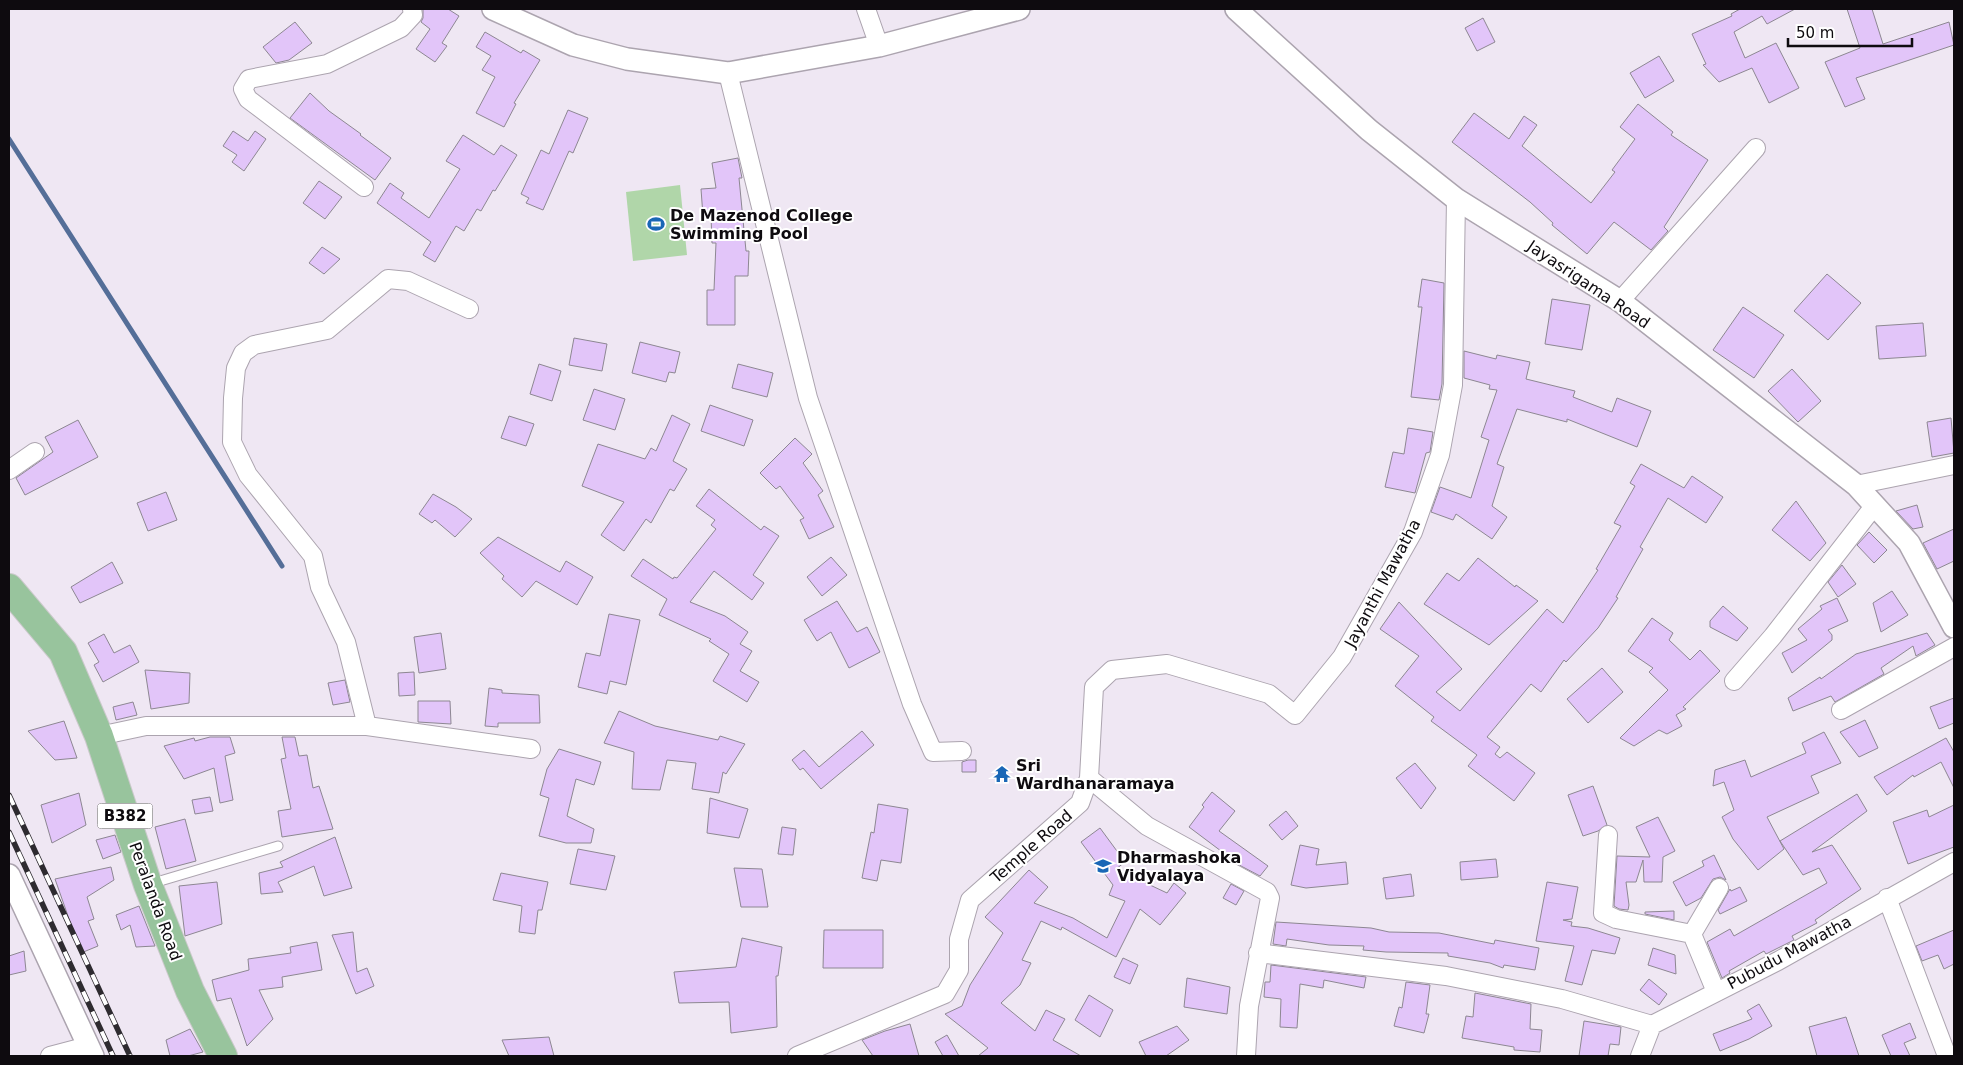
<svg xmlns="http://www.w3.org/2000/svg" width="1963" height="1065" font-family="'DejaVu Sans',sans-serif">
<rect width="100%" height="100%" fill="#efe7f3"/>
<path fill="#b0d6a9" d="M680,185l7,70 -54,6 -7,-69z"/>
<g fill="none" stroke-linecap="round" stroke-linejoin="round">
<path stroke="#546e98" stroke-width="5" d="M9,139l273,427"/>
</g>
<path fill="#e2c5f9" stroke="#8d8792" d="M423,9h25l11,7 -17,27 5,3 -12,16 -19,-13 14,-20 -9,-7 2,-4z
M1740,9h55l-28,15 -5,-8 -28,16 11,26 31,-15 23,45 -30,15 -17,-35 -33,14 -16,-17 3,-1 -14,-30 40,-18 -1,-2z
M1847,9h25l11,35 66,-22 5,23 -98,33 9,21 -20,8 -20,-45 35,-14z
M1483,18l12,24 -18,9 -12,-23z
M295,22l17,21 -23,17 -13,3 -13,-16z
M485,32l36,21 2,-3 17,10 -26,43 2,1 -12,23 -28,-14 19,-36 -13,-7 9,-14 -15,-9z
M1659,56l15,25 -29,17 -15,-25z
M310,93l19,18 32,23 -1,1 31,23 -16,22 -85,-62z
M1638,104l35,28 -2,3 37,25 -44,67 4,4 -17,19 -37,-28 -27,32 -35,-29 1,-2 -23,-21 -78,-60 22,-29 35,26 15,-23 13,9 -15,21 69,57 24,-31 -3,-2 23,-31 -15,-12z
M568,110l20,8 -15,35 -4,-2 -26,59 -17,-7 3,-5 -8,-4 20,-44 8,4z
M233,131l15,10 7,-10 11,8 -22,32 -12,-9 5,-7 -14,-9z
M463,135l31,20 7,-10 16,10 -22,36 -2,-1 -12,21 -4,-2 -13,22 -8,-5 -21,36 -12,-7 8,-13 -54,-39 13,-20 14,10 -3,5 28,20 31,-49 -14,-8z
M738,158l4,20h-3l7,73h3l-1,25h-13v49h-28v-35h7l2,-47h-4l-1,-27h-8l-2,-27 15,-1 -4,-25z
M319,181l23,16 -17,22 -22,-16z
M322,247l18,12 -16,15 -15,-11z
M1827,274l34,29 -33,37 -34,-29z
M1422,279l22,4 -2,101 -3,16 -28,-3 11,-90h-4z
M1552,299l38,6 -8,45 -37,-6z
M1743,307l41,28 -30,43 -41,-28z
M1923,323l3,33 -47,3 -3,-33z
M574,338l33,6 -5,27 -33,-6z
M640,342l40,10 -5,21 -6,-1 -3,10 -34,-9z
M1464,351l32,8 1,-4 33,7 -4,17 49,12 -2,6 39,15 5,-14 34,13 -14,36 -70,-28v3l-50,-13 -20,55 7,3 -12,39 15,11 -15,22 -36,-25 -3,6 -22,-8 9,-25 31,11 18,-58 -8,-3 16,-47 -8,-1 1,-4 -26,-7z
M539,364l22,7 -9,30 -22,-7z
M738,364l35,9 -6,24 -35,-9z
M1792,369l29,32 -23,21 -30,-31z
M594,389l31,10 -10,31 -32,-10z
M710,405l43,15 -9,26 -43,-15z
M672,415l18,9 -17,37 14,8 -13,22 -4,-2 -19,34 -5,-4 -22,32 -23,-16 23,-33 -42,-16 16,-42 47,15 6,-11 5,3z
M509,416l25,8 -8,22 -25,-8z
M1951,418l3,35 -22,4 -5,-35z
M78,420l20,37 -73,38 -9,-17 37,-26 -8,-15z
M1408,428l25,4 -3,20 -4,1 -11,40 -30,-6 8,-35 11,2z
M795,438l17,16 -9,9 20,28 -5,4 16,32 -25,12 -9,-19 4,-2 -24,-32 -4,3 -16,-16z
M1641,464l43,24 8,-12 31,21 -17,26 -38,-25 -28,49 3,2 -27,48 2,1 -20,30 -32,34 -2,-2 -23,32 -10,-8 -44,53 13,10 -5,7 5,4 7,-6 28,21 -21,28 -46,-35 9,-11 -46,-34 3,-4 -39,-31 24,-30 -39,-27 19,-27 63,67 -26,23 24,19 87,-102 16,14 35,-53 -2,-1 25,-43 -7,-3 21,-37 -5,-3z
M709,489l52,41 3,-4 15,10 -26,39 11,8 -12,17 -38,-29 -24,31 35,14 23,16 -8,12 12,7 -12,20 19,11 -12,20 -34,-21 16,-27 -20,-13 2,-2 -52,-24 8,-16 -36,-23 12,-17 30,20 1,-2 3,1 39,-49 -5,-4 4,-5 -19,-14z
M166,492l11,28 -29,11 -11,-28z
M433,494l23,13 16,12 -17,18 -20,-17 -3,3 -13,-9z
M1796,501l30,42 -16,18 -38,-31z
M1917,505l6,22 -10,2 -17,-18z
M1954,529v32l-17,8 -14,-26z
M1869,532l18,18 -13,13 -17,-18z
M498,537l62,35 6,-11 27,16 -16,28 -41,-24 -14,16 -20,-18 2,-3 -24,-23z
M831,557l16,18 -25,21 -15,-19z
M1478,558l37,29 1,-2 22,16 -49,44 -65,-41 23,-31 12,8z
M112,562l11,21 -43,20 -9,-16z
M1842,565l14,19 -18,13 -10,-15z
M1892,591l16,24 -27,17 -8,-29z
M1837,598l11,23 -20,9 4,5v5l-40,33 -10,-20 25,-13 -9,-11 24,-20 -2,-3z
M837,601l20,31 10,-5 13,25 -31,16 -18,-36 -14,9 -13,-21z
M1723,606l25,22 -11,13 -27,-14v-6z
M609,614l31,6 -14,65 -16,-4 -3,13 -29,-7 8,-34 14,3z
M1652,618l21,15 -4,7 21,20 10,-10 20,21 -37,36 3,2 -10,6 6,11 -15,8 -8,-4 -25,16 -14,-8 48,-48 -19,-18 4,-4 -25,-17z
M441,633l5,36 -27,4 -5,-36z
M1927,633l8,12 -19,11 -3,-10 -32,22 3,6 -49,28 -4,-6 -38,15 -5,-13 32,-21 1,2 35,-25z
M104,634l10,19 16,-8 9,17 -36,20 -9,-17 5,-3 -11,-19z
M1602,668l21,24 -35,31 -21,-24z
M145,670l45,3 -1,30 -38,6z
M414,672l1,23 -16,1 -1,-23z
M345,680l5,22 -17,3 -5,-22z
M489,688l13,2v3l37,2 1,28h-42v4l-13,-1z
M1954,698v25l-15,6 -9,-22z
M418,701h32l1,23 -33,-2z
M133,702l4,13 -21,5 -3,-13z
M619,711l36,15 63,14 2,-4 25,8 -19,30 -3,-2 -4,21 -27,-4 4,-26 -29,-3 -7,30 -28,-1 2,-37 -30,-9z
M1865,720l13,28 -19,9 -19,-25z
M64,721l13,37 -22,2 -27,-29z
M862,731l12,14 -53,44 -18,-21 -3,2 -8,-10 12,-10 15,17z
M1824,732l17,31 -30,13 8,17 -52,24 17,32 -26,21 -25,-31 -11,-22 12,-7 -10,-28 -11,4 2,-16 30,-10 6,17 55,-24 -4,-10z
M210,737h20l5,16 -10,3 8,44 -13,3 -6,-35 -30,11 -20,-33 30,-8 1,3z
M282,737h13l4,19 8,-1 6,33 6,-2 14,43 -51,8 -4,-26 13,-2 -10,-50 5,-1z
M1946,738l8,14v36l-13,-26 -27,15 -1,-2 -26,20 -13,-18z
M559,749l42,13 -7,23 -18,-6 -9,37 27,13 -3,14h-25l-27,-7 10,-38 -9,-3 7,-26z
M968,760h8v12h-14v-10z
M1415,763l21,25 -15,21 -25,-31z
M1593,786l14,39 -9,6 -15,5 -15,-41z
M1212,792l23,19 -16,20 49,35 -8,10 -19,-10 -52,-39 15,-20 -2,-2z
M79,793l7,32 -34,18 -11,-38z
M1857,794l10,17 -55,41 20,-7 29,44 -46,31 2,3 -25,13 2,4 -28,14 -2,-3 -35,20 1,2 -8,5 -15,-36 23,-13 4,7 93,-53 -8,-15 -16,7 -23,-34z
M210,797l3,14 -18,3 -3,-14z
M710,798l38,11 -9,29 -32,-5z
M878,804l30,5 -7,54 -20,-3 -4,21 -15,-3 9,-46 3,1z
M1954,805v42l-46,17 -15,-42 34,-12 2,7z
M1286,811l12,15 -16,14 -13,-15z
M1658,817l17,34 -12,6 -1,25h-18l-1,-22 -7,22h-10l3,23 -1,5 -9,-1 -5,-3 3,-50 33,1 -14,-30z
M185,819l11,42 -30,8 -11,-42z
M782,827l14,2 -3,26 -15,-1z
M1100,828l25,34 -9,7 51,24 7,-10 12,10 -26,32 -20,-16 -24,48 -54,-30 -1,3 -20,-9 -19,39 9,3 -11,22 -19,18 34,28 11,-21 19,9 -12,21 28,16h-103l10,-8 -43,-34 17,-8 8,-21 33,-52 -18,-16 44,-47 19,17 -14,16 39,15 34,20 18,-37 -16,-6 4,-10 -32,-43z
M115,835l6,17 -18,7 -7,-19z
M335,837l17,51 -28,8 -10,-30 -36,16 5,10 -22,2 -2,-21 24,-6 -3,-5z
M1300,845l19,4 -3,16 30,-3 2,22 -42,4 -15,-3z
M578,849l37,7 -9,34 -36,-6z
M1714,855l12,25 -6,-3 -7,2 -12,19 -15,8 -13,-24 31,-16 -2,-5z
M1496,859l2,18 -37,3 -1,-18z
M111,867l3,13 -27,17 7,22 -6,2 10,25 -17,7 -26,-74z
M734,868l28,1 6,38h-27z
M501,873l47,9 -6,28h-4l-3,24 -16,-2 3,-26 -29,-6z
M1411,874l3,22 -28,3 -3,-21z
M217,882l5,42 -37,12 -6,-50z
M1547,882l31,5 -6,32 -9,1 9,2 -1,4 17,2 32,10 -5,16 -23,-4 -10,35 -17,-4 9,-35 -38,-5z
M1231,884l13,7 -8,14 -13,-7z
M1740,887l7,14 -27,13 -2,-4 12,-21 1,2z
M139,906l16,40 -19,1 -6,-22 -9,5 -5,-15z
M1674,911v9l-29,-6v-2z
M1276,922l95,6 18,4 50,1 55,11 1,-4 44,8 -4,22 -31,-5 -1,3 -13,-5 -42,-7v-3l-62,-1 -23,-2 1,-4 -35,-1 -42,-6 -1,7 -13,-2z
M824,930h59v38h-60z
M1954,930v34l-10,5 -6,-14 -16,6 -6,-15z
M353,932l4,40 10,-4 7,18 -18,8 -24,-59z
M742,938l40,9 -4,29h-2l1,51 -46,6 -2,-31 -50,1 -5,-31 62,-5z
M317,942l5,28 -40,7 1,10 -24,3 14,29 -26,27 -16,-48 -14,3 -5,-21 37,-10 -1,-11 43,-6 -1,-6z
M1653,948l22,7 1,19 -28,-9z
M24,951l2,20 -17,4v-19z
M1123,958l15,7 -8,19 -16,-7z
M1271,965l95,12 -2,11 -40,-8 -1,8 -23,-4 -3,44 -17,-1 1,-28 -17,-2 1,-15h5z
M1187,978l43,9 -3,27 -43,-7z
M1649,979l18,15 -8,11 -19,-15z
M1406,982l24,3 -4,29h3l-5,19 -30,-7 5,-19 3,1z
M1475,993l56,11 -1,25 12,1 -2,22 -26,-2v-3l-52,-9 4,-22 7,1z
M1089,995l24,15 -13,27 -25,-17z
M1759,1004l13,22 -23,13 -29,12 -7,-17 39,-15 -5,-8z
M1846,1017l13,39h-42l-8,-29z
M1584,1021l37,6 -2,18 -9,-1 -2,12h-29z
M1910,1023l6,15 -12,5 6,13h-19l-9,-21z
M910,1024l9,32h-46l-11,-16 23,-9z
M1177,1026l12,14 -23,16h-20l-7,-14z
M190,1029l13,23 -15,4h-18l-4,-16z
M947,1035l12,21h-16l-8,-14z
M549,1037l5,19h-45l-7,-16z"/>
<g fill="none" stroke-linecap="round" stroke-linejoin="round">
<g stroke="#aca4af" stroke-width="11">
<path id="service" d="M150,884l128,-38"/>
</g>
<g stroke="#aca4af" stroke-width="20">
<path id="minor" d="M866,9l13,37
M728,73l80,325 104,306 21,48 29,-1
M364,187l-116,-88 -5,-10 6,-10 78,-15 74,-36 12,-13 -1,-6
M1620,301l136,-153
M9,470l26,-18
M1856,485l98,-20
M1734,681l39,-45 102,-131
M1841,710l113,-63
M367,726l-21,-84 -26,-55 -7,-31 -65,-81 -16,-33 1,-44 3,-30 7,-15 11,-8 73,-15 61,-51 20,2 61,28
M99,736l47,-10h221l164,23
M1089,778l58,48 120,66 3,6 -21,108 -3,50
M1608,835l-5,78 13,6 76,15 24,58
M1887,898l60,158
M1692,934l27,-46
M1258,953l188,23 116,23 90,26
M50,1056l38,-10
M797,1056l148,-62 14,-24v-31l11,-39 110,-97 9,-25 5,-91 18,-17 55,-6 102,30 26,21 47,-58 71,-125 27,-77 13,-70 3,-186
M1640,1056l12,-31 126,-64 176,-99"/>
</g>
<g stroke="#aca4af" stroke-width="24">
<path id="tertiary" d="M493,9l80,36 54,14 101,14 151,-27 140,-37
M1236,9l133,121 87,69 164,102 236,184 53,58 45,84
M9,875l84,181"/>
</g>
<g stroke="#cac9ca" stroke-width="30">
<path id="primary" d="M9,588l54,64 36,84 49,149 42,106 33,65"/>
</g>
<use href="#service" stroke="#fff" stroke-width="9"/>
<use href="#minor" stroke="#fff" stroke-width="18"/>
<use href="#tertiary" stroke="#fff" stroke-width="21"/>
<use href="#primary" stroke="#98c49d" stroke-width="28"/>
<g stroke="#2e2b30" stroke-width="5.5">
<path id="rail" d="M9,795l121,261
M9,832l104,224"/>
</g>
<use href="#rail" stroke="#fff" stroke-width="4" stroke-dasharray="11" stroke-linecap="butt"/>
</g>
<defs>
<g id="stadium-bare" transform="scale(1.35)"><path d="M0-5a6.5 5 0 1 0 0 10a6.5 5 0 1 0 0-10ZM-3.5-1.8h7v3.6h-7Z" fill="#1967b6" stroke="#fff" stroke-width="2.5" paint-order="stroke"/></g>
<g id="temple-bare" transform="scale(1.35)"><path d="M0-6L5-2H3V0L6.5 2.5H4V6H1.5V3h-3V6H-4V2.5H-6.5L-3 0V-2H-5Z" fill="#1967b6" stroke="#fff" stroke-width="2.5" paint-order="stroke"/></g>
<g id="school-bare" transform="scale(1.35)"><path d="M0-5L7-2L0 1L-7-2ZM-4 1L0 2.5L4 1V4Q0 6-4 4Z" fill="#1967b6" stroke="#fff" stroke-width="2.5" paint-order="stroke"/></g>
</defs>
<g fill-rule="evenodd">
<use href="#stadium-bare" x="656" y="224"/>
<use href="#temple-bare" x="1002" y="774"/>
<use href="#school-bare" x="1103" y="866"/>
</g>
<g text-anchor="middle" stroke-width="4" stroke-linejoin="round" paint-order="stroke">
<rect fill="#fff" stroke="#565457" stroke-width="1" x="97.5" y="803.5" width="55" height="25" rx="4"/>
<g font-size="15" font-weight="bold" fill="#0e0b0f">
<text x="125" y="821">B382</text>
</g>
<g font-size="16" font-weight="bold" fill="#0e0b0f" stroke="#fff" text-anchor="start">
<text x="670" y="221">De Mazenod College<tspan x="670" dy="18">Swimming Pool</tspan></text>
<text x="1016" y="771">Sri<tspan x="1016" dy="18">Wardhanaramaya</tspan></text>
<text x="1117" y="863">Dharmashoka<tspan x="1117" dy="18">Vidyalaya</tspan></text>
</g>
<g font-size="16" fill="#0e0b0f" stroke="#fff">
<text transform="translate(1589 284) rotate(34)" y="6">Jayasrigama Road</text>
<text transform="translate(1382 583) rotate(-62)" y="6">Jayanthi Mawatha</text>
<text transform="translate(1031 846) rotate(-41)" y="6">Temple Road</text>
<text transform="translate(156 901) rotate(70)" y="6">Peralanda Road</text>
<text transform="translate(1789 952) rotate(-28)" y="6">Pubudu Mawatha</text>
</g>
</g>
<rect width="1963" height="1065" fill="none" stroke="#0e0b0f" stroke-width="20"/>
<path d="M1788 38v8h124v-8" fill="none" stroke="#0e0b0f" stroke-width="2.5"/>
<text x="1796" y="38" font-size="15" fill="#0e0b0f" stroke="#ffffff" stroke-width="4" paint-order="stroke">50 m</text>
</svg>
